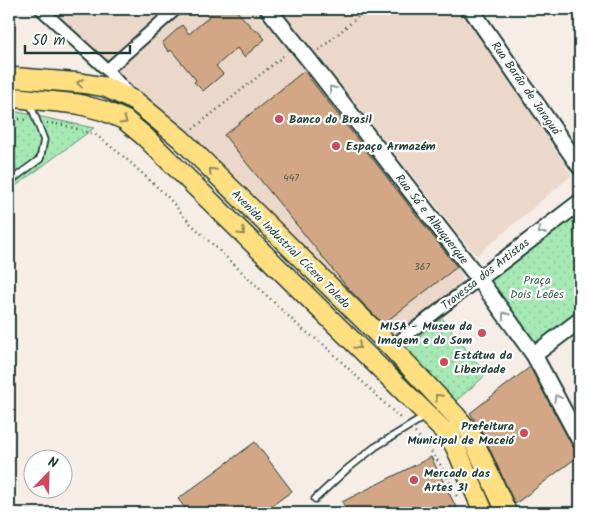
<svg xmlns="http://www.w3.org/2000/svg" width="589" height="522" font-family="Kalam,sans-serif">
<defs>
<pattern id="grass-dots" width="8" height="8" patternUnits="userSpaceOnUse" patternTransform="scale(1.25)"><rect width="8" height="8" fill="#a6e9b4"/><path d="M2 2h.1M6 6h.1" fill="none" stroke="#8ec99b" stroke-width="1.8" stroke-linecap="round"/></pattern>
</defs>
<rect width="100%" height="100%" fill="#f6ede7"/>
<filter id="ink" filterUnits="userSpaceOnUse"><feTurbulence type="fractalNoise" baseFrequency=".02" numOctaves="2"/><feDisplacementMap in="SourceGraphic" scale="10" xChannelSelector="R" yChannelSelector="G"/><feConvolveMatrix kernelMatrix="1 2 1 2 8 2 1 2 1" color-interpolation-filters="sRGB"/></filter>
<g filter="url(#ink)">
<path fill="#ecd8ca" d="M47,9h207l51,59 153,198 5,10 -4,11 -71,53 -85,-88 -184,-178z
M279,9h183l110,166 -96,81 -167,-211z"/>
<path fill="url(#grass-dots)" stroke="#629374" d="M9,111h4l81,17 -85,63z
M580,202v118l-46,35 -55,-76z
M442,318l44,57 -35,30 -49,-55z"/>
<path fill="#d3a785" stroke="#1f3d34" d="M203,9h32l20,22 2,-1 8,9 -21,18 -7,-9 -21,18 7,8 -20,17 -9,-9 2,-2 -25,-30 -2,2 -7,-9 20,-18 7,9 20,-17z
M304,71l153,196 -74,57 -37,-38 -122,-151z
M530,367l42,78 3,4 4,1 1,5 -65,49 -35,-76 -10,-15z
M255,442l37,49 -30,22h-73l-11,-14z
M431,457l28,56h-111l-6,-11z"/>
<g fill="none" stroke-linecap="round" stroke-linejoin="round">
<g stroke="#1f3d34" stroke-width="9">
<path id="service" d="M9,182l31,-23 4,-19 -14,-37
M315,499l31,-29 29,-23 51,-31"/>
</g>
<g stroke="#1f3d34" stroke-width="15">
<path id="minor" d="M41,9l66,61 22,24
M107,70l69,-61
M391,347l88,-68"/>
</g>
<g stroke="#1f3d34" stroke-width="19">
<path id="tertiary" d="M268,9l41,51 170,219 55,76 46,86
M471,9l109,158
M479,279l101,-77
M534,355l46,-35"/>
</g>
<g stroke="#1f3d34" stroke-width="22">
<path id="primary" d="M9,77l72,6 24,4 30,14 46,38 210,208 65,69 14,17 37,80
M9,97l69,7 26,7 21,9 19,16 303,298 8,12 29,67"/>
</g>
<path stroke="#1f3d34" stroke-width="2.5" stroke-dasharray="1 4" stroke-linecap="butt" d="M319,50l48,-41
M9,118l18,2
M47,123l17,2 32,10 27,21 44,40 23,27 112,106 21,15 79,76
M193,129l93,-75
M415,433c20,19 31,41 43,66"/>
<use href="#service" stroke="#fff" stroke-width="5.5"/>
<use href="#minor" stroke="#fff" stroke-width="11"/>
<use href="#tertiary" stroke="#fff" stroke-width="15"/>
<use href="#primary" stroke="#ffdf80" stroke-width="19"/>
</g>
<defs><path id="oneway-chevron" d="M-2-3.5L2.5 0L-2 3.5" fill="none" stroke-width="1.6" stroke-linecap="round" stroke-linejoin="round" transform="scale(1.25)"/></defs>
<g stroke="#8f8e5a">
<use href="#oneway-chevron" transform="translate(80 83) rotate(-173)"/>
<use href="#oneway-chevron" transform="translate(124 121) rotate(31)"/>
<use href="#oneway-chevron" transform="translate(212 171) rotate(-135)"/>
<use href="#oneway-chevron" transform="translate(242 232) rotate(44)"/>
<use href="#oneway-chevron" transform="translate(358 346) rotate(44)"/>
<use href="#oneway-chevron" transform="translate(438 397) rotate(-134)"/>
</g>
<g stroke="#8f9e9a">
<use href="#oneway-chevron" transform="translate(332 89) rotate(-128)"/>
<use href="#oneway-chevron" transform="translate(541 231) rotate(143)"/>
<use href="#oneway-chevron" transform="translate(505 315) rotate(-126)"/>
<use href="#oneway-chevron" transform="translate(557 398) rotate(-118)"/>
</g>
</g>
<g fill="#d1495b" stroke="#fff" stroke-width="2">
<circle cx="279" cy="119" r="5"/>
<circle cx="336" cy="146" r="5"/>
<circle cx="482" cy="333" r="5"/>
<circle cx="444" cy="362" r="5"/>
<circle cx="524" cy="433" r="5"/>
<circle cx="414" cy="480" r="5"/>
</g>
<g text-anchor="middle" stroke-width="4.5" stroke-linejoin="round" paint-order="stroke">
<g font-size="10" fill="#4c5848">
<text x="291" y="181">447</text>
<text x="422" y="270">367</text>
</g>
<g font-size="12" fill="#1f3d34" stroke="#fff">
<text transform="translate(526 88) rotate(55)" y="4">Rua Barão de Jaraguá</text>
<text transform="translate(432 219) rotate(52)" y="4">Rua Sá e Albuquerque</text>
<text transform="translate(291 249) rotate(45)" y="4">Avenida Industrial Cícero Toledo</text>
<text transform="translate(485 274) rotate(-38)" y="4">Travessa dos Artistas</text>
</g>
<g font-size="12" font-weight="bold" fill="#1f3d34" stroke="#fff" text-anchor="start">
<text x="289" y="123">Banco do Brasil</text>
<text x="346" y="150">Espaço Armazém</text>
<text x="472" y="330" text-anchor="end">MISA - Museu da<tspan x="472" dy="14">Imagem e do Som</tspan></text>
<text x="454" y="359">Estátua da<tspan x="454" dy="14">Liberdade</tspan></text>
<text x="514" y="430" text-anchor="end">Prefeitura<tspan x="514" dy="14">Municipal de Maceió</tspan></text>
<text x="424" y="477">Mercado das<tspan x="424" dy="14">Artes 31</tspan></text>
</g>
<g font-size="12" fill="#3a5f4e" stroke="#fff">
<text x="537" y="284">Praça<tspan x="537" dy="14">Dois Leões</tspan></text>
</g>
</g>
<rect width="589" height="522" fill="none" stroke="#fff" stroke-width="30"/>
<rect x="15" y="15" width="559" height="492" fill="none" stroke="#1f3d34" stroke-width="2" filter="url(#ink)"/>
<g transform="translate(48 474) rotate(23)"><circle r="24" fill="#ffffff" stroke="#a5b1ae"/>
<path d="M0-4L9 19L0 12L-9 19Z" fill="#d1495b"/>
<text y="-8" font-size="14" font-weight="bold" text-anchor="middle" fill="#1f3d34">N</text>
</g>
<path d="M25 45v8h105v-8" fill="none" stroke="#1f3d34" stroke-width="2.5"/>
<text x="32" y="45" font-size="15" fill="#1f3d34" stroke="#ffffff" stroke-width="4" paint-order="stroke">50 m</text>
</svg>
